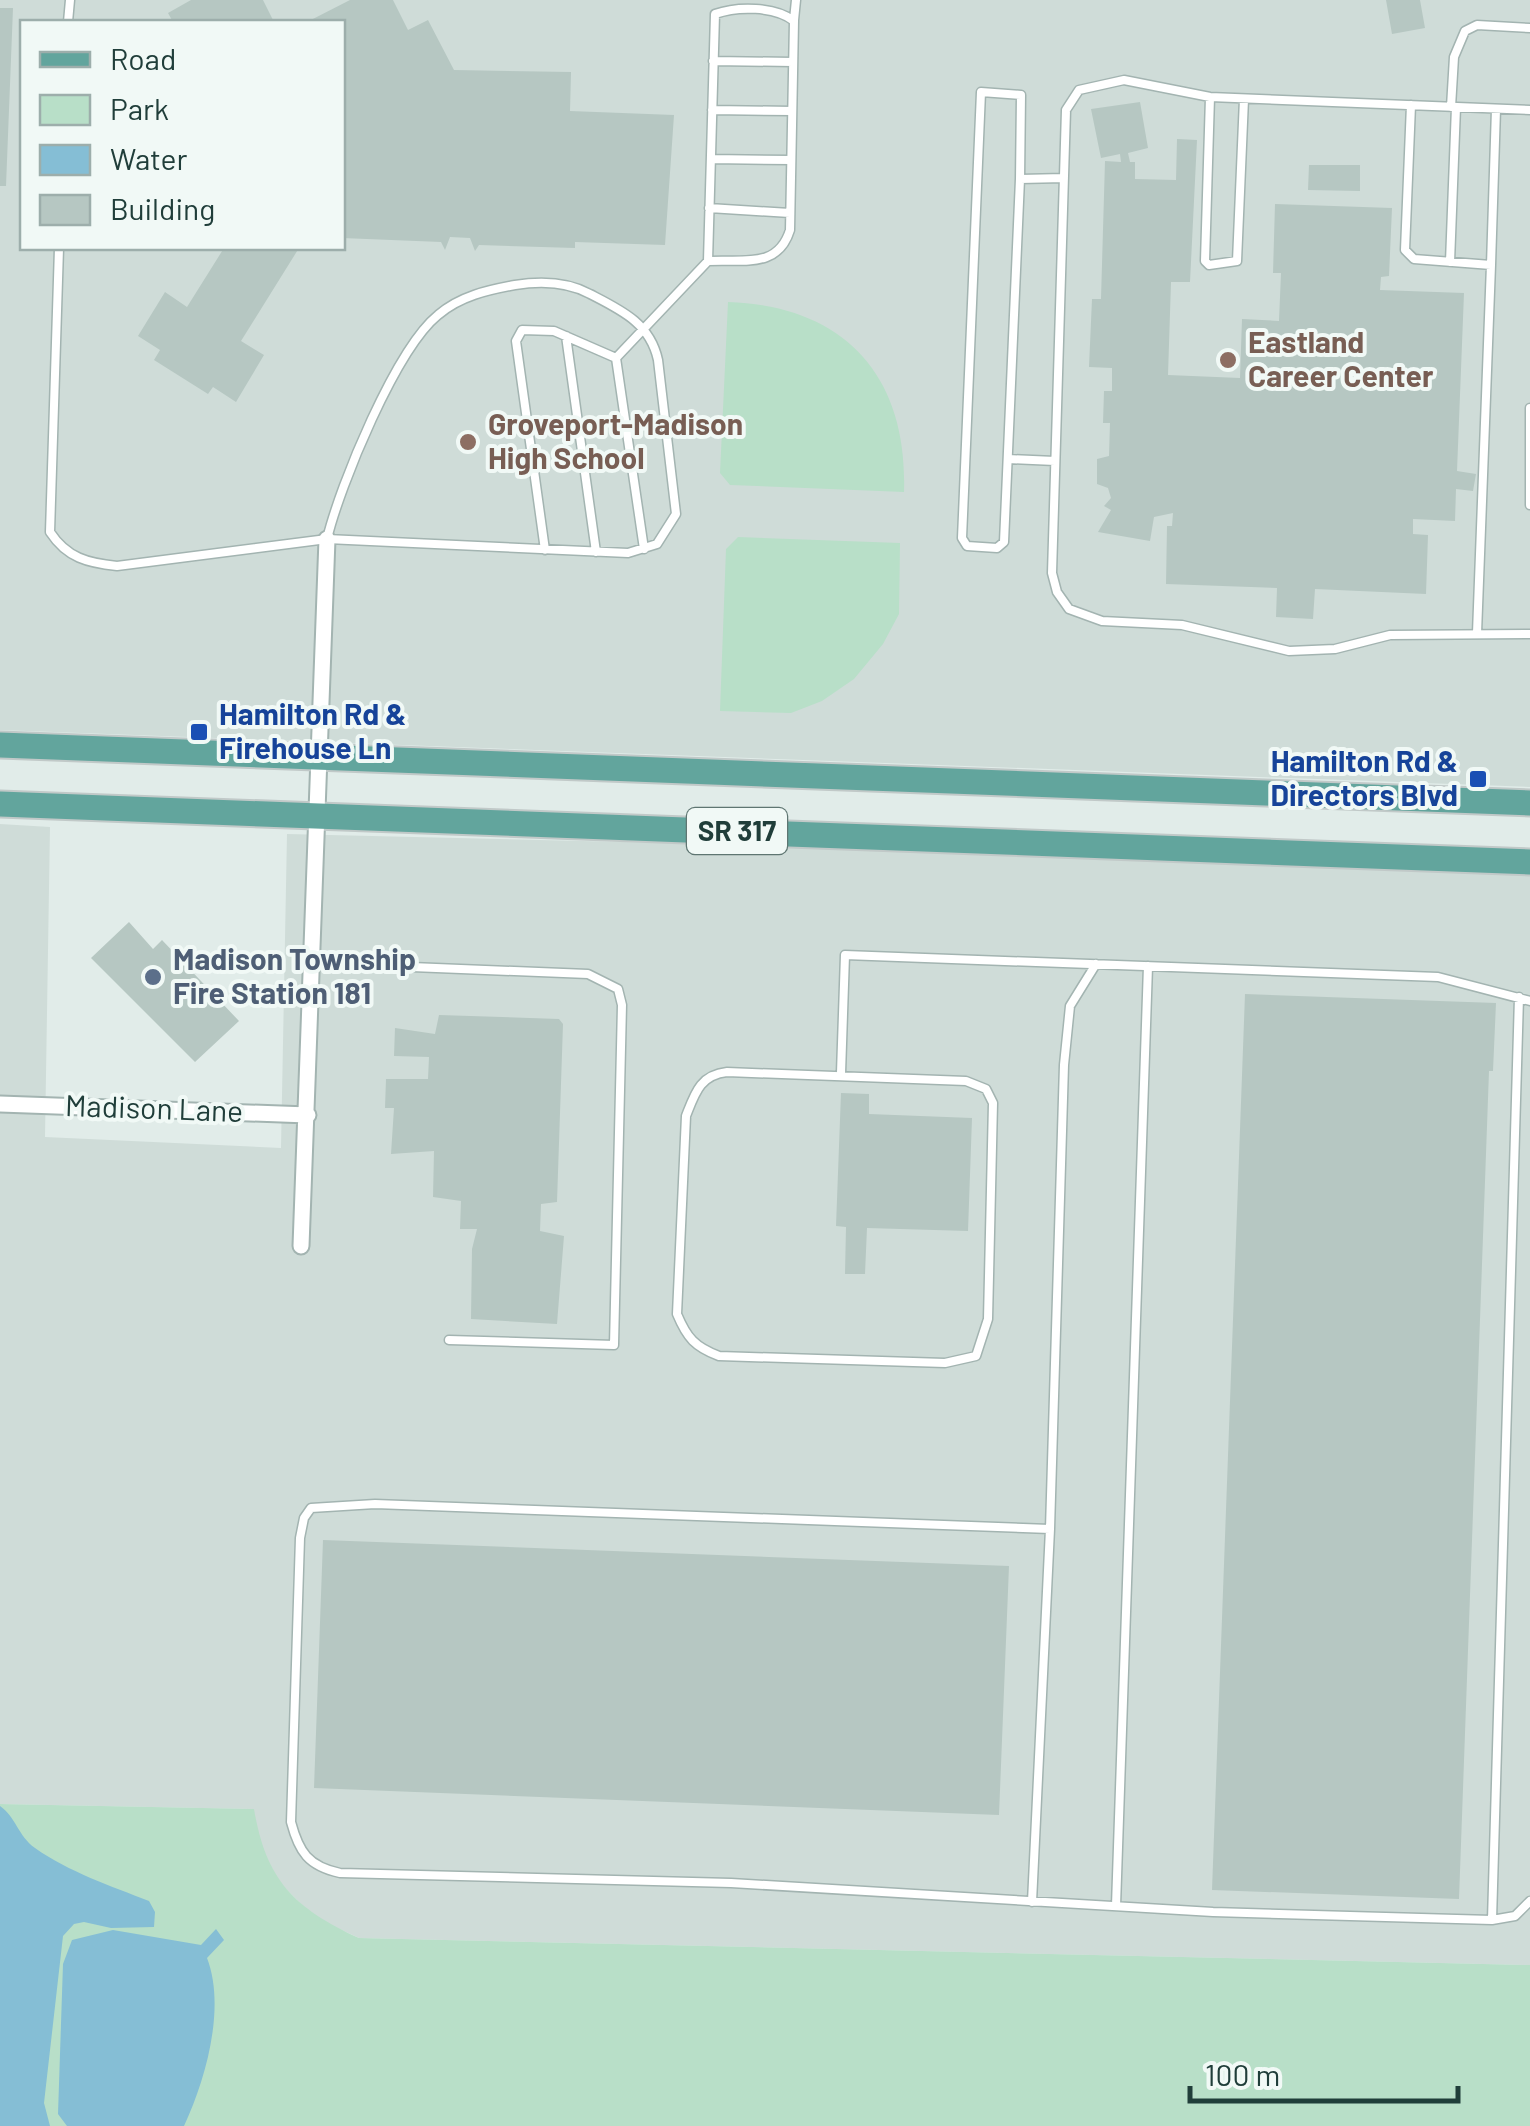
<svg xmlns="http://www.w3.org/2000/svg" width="1530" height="2126" font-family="Barlow,sans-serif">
<rect width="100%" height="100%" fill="#e1ece9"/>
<path fill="#cfdcd8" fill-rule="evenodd" d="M0,0h1530v787l-1530,-57zM22,22h320v226h-320z
M0,824l50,3 -5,310 236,11 6,-314 1243,29v1102l-1171,-27 -45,-21 -34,-34 -20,-37 -7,-37 -253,-5z"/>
<path fill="#b8dfc8" d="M728,302c117,4 180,74 176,190l-174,-7 -10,-12z
M738,537l162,6 -1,71 -16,30 -29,35 -32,22 -31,12 -71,-2 6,-162z
M0,1804l254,5c12,71 40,99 105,129l1171,27v161h-1530z"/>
<path fill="#85bed5" d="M0,1806c16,11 18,30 35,42 34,24 76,38 114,53l6,11 -1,15 -43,1 -27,-6 -10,2 -11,12 -19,167 6,23h-50z
M216,1929l8,11 -17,18c19,49 -1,121 -23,168h-117l-9,-12 5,-150 9,-24 41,-10 88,15z"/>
<path fill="#b6c7c2" d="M191,0h72l11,22h-101l-5,-9z
M350,0h43l15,30 20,-10 26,50 117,2 -1,39 104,4 -9,130 -90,-3v6l-96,-3 -4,6 -5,-13 -20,-1 -5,13 -4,-8 -99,-4v-216h-35z
M1386,0h34l5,28 -33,6z
M0,8h13l-7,178h-6z
M1140,102l8,46 -20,5 2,9h5v17l41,1 1,-41 20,1 -7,142h-19l-3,93 72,3 2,-59 37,2 2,-48h-8l2,-69 117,4 -3,68 -8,1 -1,13 84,3 -7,178 19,3 -3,17 -17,-2 -1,32 -42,-2v15l15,1 -2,59 -111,-5 -2,30 -37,-2 1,-29 -111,-4 1,-58h5l1,-13 -19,4 -4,24 -52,-9 13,-22 -7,-4 7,-8 -3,-10 -11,-4v-25l12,-3 1,-33h-7l1,-32h8v-23l-23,-1 3,-68h9l4,-138 16,1 -1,-8 -19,4 -10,-49z
M1309,165h51v26l-52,-1z
M224,248h75l-58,93 23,14 -28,47 -23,-15 -5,7 -54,-34 6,-10 -22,-14 27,-44 22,15z
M129,922l24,27 9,-9 77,81 -44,41 -104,-104z
M1245,994l251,9 -3,68h-4l-30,828 -247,-9z
M439,1015l120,4 4,5 -6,178 -16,2 -1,27 24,5 -7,88 -86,-5 1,-70 5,-20h-17l1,-28 -28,-4 1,-46 -43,3 3,-46h-9l1,-29h42l1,-22 -35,-1 1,-28 40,6z
M841,1093l28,1v20l103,4 -4,113 -101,-3 -2,46h-20l1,-47 -10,-1z
M323,1540l686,26 -10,249 -685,-27z"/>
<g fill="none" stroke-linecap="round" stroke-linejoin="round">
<g stroke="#a3b4b1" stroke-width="11">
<path id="lane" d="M794,20l2,-20
M68,22l2,-22
M713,61l80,1
M1210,97l-5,164 4,4 28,-4 7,-162
M1411,105l-6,145 9,9 77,6 -14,368
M1451,107l3,-50 11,-26 12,-6 53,3
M712,110l80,1
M1530,110l-320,-13 -86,-17 -45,10 -13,20 -14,463 5,19 12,17 33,12 80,4 107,26 46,-2 55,-14 140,-1
M711,159l80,1
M1020,179l-16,363 -7,6 -30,-2 -5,-8 19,-446 40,3 -1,84 44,-1
M709,208l81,5
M59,248l-9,284c17,26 38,31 67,34l210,-27 301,14 29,-9 19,-30 -18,-154c-8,-37 -37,-50 -68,-66 -22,-12 -50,-13 -75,-9 -27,5 -55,11 -77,30 -42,34 -98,170 -111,224
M1450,262l6,-155
M1491,265l5,-156
M566,336l30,216
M1530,408v97
M1008,459l47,2
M644,549l-28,-191 92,-97c36,-2 70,8 82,-31l4,-209c-19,-15 -57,-15 -79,-7l-7,247
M545,550l-29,-209 6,-11 32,1 62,27
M313,963l275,11 30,15 4,16 -8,340 -165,-5
M1096,964l-26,42 -6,59 -14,464 -675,-25 -64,4 -7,10 -4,20 -9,284c8,30 17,44 49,51l391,10 482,29 279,8 23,-4 15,-15
M727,1072l239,9 20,8 7,14 -5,216 -12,37 -31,7 -226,-7c-24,-9 -32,-18 -42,-42l9,-198c9,-23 14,-41 41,-44z
M841,1073l4,-118 593,22 92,24
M1032,1902l18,-373
M1116,1906l32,-940
M1492,1920l27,-923"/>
</g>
<g stroke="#a3b4b1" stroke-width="19">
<path id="street" d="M0,1104l308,11
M301,1246l26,-707"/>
</g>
<g stroke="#c1c9c8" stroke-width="29">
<path id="primary" d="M0,745l1530,58
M0,804l1530,58"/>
</g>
<use href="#lane" stroke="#fff" stroke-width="8"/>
<use href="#street" stroke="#fff" stroke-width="15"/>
<use href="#primary" stroke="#62a59d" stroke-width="25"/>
</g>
<g fill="#8d6e63" stroke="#f1f9f6" stroke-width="4">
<circle cx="1228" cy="360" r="10"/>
<circle cx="468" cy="442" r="10"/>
</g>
<g fill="#1a4fb4" stroke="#f1f9f6" stroke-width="4">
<rect x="189" y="722" width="20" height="20" rx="5"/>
<rect x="1468" y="769" width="20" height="20" rx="5"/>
</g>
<circle fill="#5c6f8a" stroke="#f1f9f6" stroke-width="4" cx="153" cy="977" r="10"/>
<g text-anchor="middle" stroke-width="8" stroke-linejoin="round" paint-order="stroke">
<rect fill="#f1f9f6" stroke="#5f7672" stroke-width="2.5" x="687" y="808" width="100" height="46" rx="8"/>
<g font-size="28" font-weight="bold" fill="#203e3a">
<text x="737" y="841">SR 317</text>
</g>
<g font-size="30" font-weight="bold" fill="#785e54" stroke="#f1f9f6" text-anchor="start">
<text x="1248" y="353">Eastland<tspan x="1248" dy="34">Career Center</tspan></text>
<text x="488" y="435">Groveport-Madison<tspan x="488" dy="34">High School</tspan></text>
</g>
<g font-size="30" font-weight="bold" fill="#164399" stroke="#f1f9f6" text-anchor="start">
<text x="219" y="725">Hamilton Rd &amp;<tspan x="219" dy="34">Firehouse Ln</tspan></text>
<text x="1458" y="772" text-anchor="end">Hamilton Rd &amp;<tspan x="1458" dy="34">Directors Blvd</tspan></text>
</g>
<g font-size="30" font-weight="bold" fill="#4e5e75" stroke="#f1f9f6" text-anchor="start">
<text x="173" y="970">Madison Township<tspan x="173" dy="34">Fire Station 181</tspan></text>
</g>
<g font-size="30" fill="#203e3a" stroke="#f1f9f6">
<text transform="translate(154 1109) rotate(2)" y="10">Madison Lane</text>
</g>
</g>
<rect x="20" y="20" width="325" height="230" fill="#f1f9f6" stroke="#9daeab" stroke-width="2.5"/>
<rect x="40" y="52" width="50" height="15" fill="#62a59d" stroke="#9daeab" stroke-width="2.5"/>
<text x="110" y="70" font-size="30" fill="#203e3a">Road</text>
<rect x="40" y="95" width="50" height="30" fill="#b8dfc8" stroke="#9daeab" stroke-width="2.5"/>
<text x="110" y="120" font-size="30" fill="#203e3a">Park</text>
<rect x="40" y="145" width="50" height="30" fill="#85bed5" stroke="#9daeab" stroke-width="2.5"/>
<text x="110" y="170" font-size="30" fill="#203e3a">Water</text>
<rect x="40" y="195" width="50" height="30" fill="#b6c7c2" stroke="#9daeab" stroke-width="2.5"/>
<text x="110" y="220" font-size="30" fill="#203e3a">Building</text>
<path d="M1190 2086v15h268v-15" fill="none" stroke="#203e3a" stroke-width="5"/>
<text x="1205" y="2086" font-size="30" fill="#203e3a" stroke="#f1f9f6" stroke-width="8" paint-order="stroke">100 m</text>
</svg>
